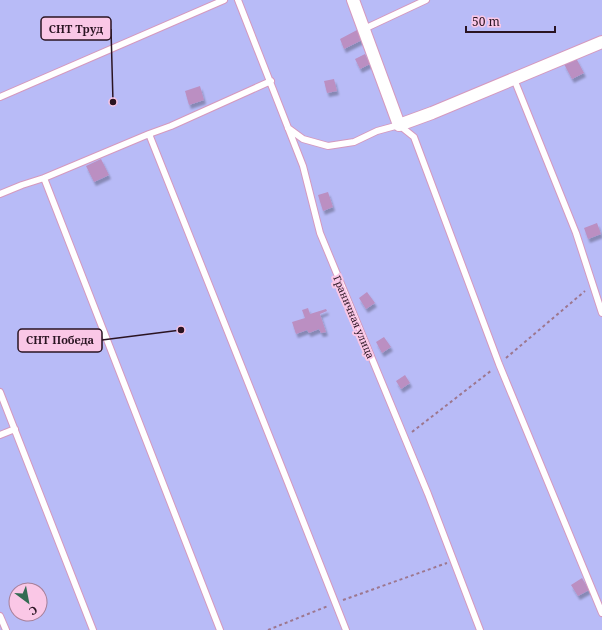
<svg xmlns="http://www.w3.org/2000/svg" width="602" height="630" font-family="'Noto Serif',serif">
<defs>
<filter id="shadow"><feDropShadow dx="2" dy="4" stdDeviation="1" flood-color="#0004"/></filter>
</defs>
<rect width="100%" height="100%" fill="#fac7e6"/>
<path fill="#b8bbf7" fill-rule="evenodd" d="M0,0h602v630h-602zM16,590h24v24h-24z"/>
<path fill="#bb8fc2" filter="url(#shadow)" d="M357,30l5,10 -18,9 -4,-10z
M365,54l5,10 -10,5 -5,-10z
M576,58l8,15 -12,6 -8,-15z
M334,79l3,12 -10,2 -3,-12z
M200,86l4,14 -15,5 -4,-14z
M101,159l8,16 -15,7 -8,-16z
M328,192l5,15 -10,4 -5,-16z
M597,223l4,11 -13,5 -4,-11z
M367,292l8,11 -9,6 -7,-11z
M308,308l2,6 16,-5 1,2 -7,3 6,18 -5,1 -2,-4 -10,4 -2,-3 -11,4 -4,-12 13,-4 -3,-8z
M384,337l7,10 -9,6 -6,-11z
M405,375l5,8 -9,6 -5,-8z
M582,578l7,12 -11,6 -7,-11z"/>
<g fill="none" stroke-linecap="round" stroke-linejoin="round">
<g stroke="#d599be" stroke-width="8">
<path id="lane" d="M238,0l65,166 17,67 108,261 52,136
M364,29l62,-29
M514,79l62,154 26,80
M0,97l224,-97
M288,128l15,11 25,7 26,-4 23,-11 22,-6 15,12 85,227 103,249
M149,134l22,-8 100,-45
M44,178l105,-44 139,349 58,147
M0,194l22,-9 22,-7 176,452
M0,392l93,238
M0,435l15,-6
M0,616l6,14"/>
</g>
<g stroke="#d599be" stroke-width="14">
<path id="street" d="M353,0l46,125 33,-12 170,-71"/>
</g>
<path stroke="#9d778e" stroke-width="2" stroke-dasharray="3 3" stroke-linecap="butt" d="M506,358l79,-67
M412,432l80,-62
M343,600l104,-37
M268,630l60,-24"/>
<use href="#lane" stroke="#fff" stroke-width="6"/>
<use href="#street" stroke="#fff" stroke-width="12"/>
</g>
<g text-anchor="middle" stroke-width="4" stroke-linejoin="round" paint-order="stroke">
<g font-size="10" fill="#2a1422" stroke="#fac7e6">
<text transform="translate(354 317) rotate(67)" y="4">Граничная улица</text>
</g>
</g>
<path fill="none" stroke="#2a1422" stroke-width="1.5" d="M113 102L111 29M181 330L102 340"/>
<g fill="#2a1422" stroke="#fac7e6" stroke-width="1.5">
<circle cx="113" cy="102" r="4"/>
<circle cx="181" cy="330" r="4"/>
</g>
<g fill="#fac7e6" stroke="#2a1422" stroke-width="1.5">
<rect x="41" y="17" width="70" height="23" rx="4"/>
<rect x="18" y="329" width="84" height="23" rx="4"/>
</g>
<g font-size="11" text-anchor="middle" font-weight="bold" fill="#2a1422">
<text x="76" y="33">СНТ Труд</text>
<text x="60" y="344">СНТ Победа</text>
</g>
<g transform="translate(28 602) rotate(148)"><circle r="19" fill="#fac7e6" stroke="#a77f98"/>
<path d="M0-3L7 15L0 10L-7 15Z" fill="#346b52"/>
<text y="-6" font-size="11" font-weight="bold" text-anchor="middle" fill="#2a1422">С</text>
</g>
<path d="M466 26v6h89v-6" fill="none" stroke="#2a1422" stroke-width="2"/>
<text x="472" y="26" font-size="12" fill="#2a1422" stroke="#fac7e6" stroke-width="3" paint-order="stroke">50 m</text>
</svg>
